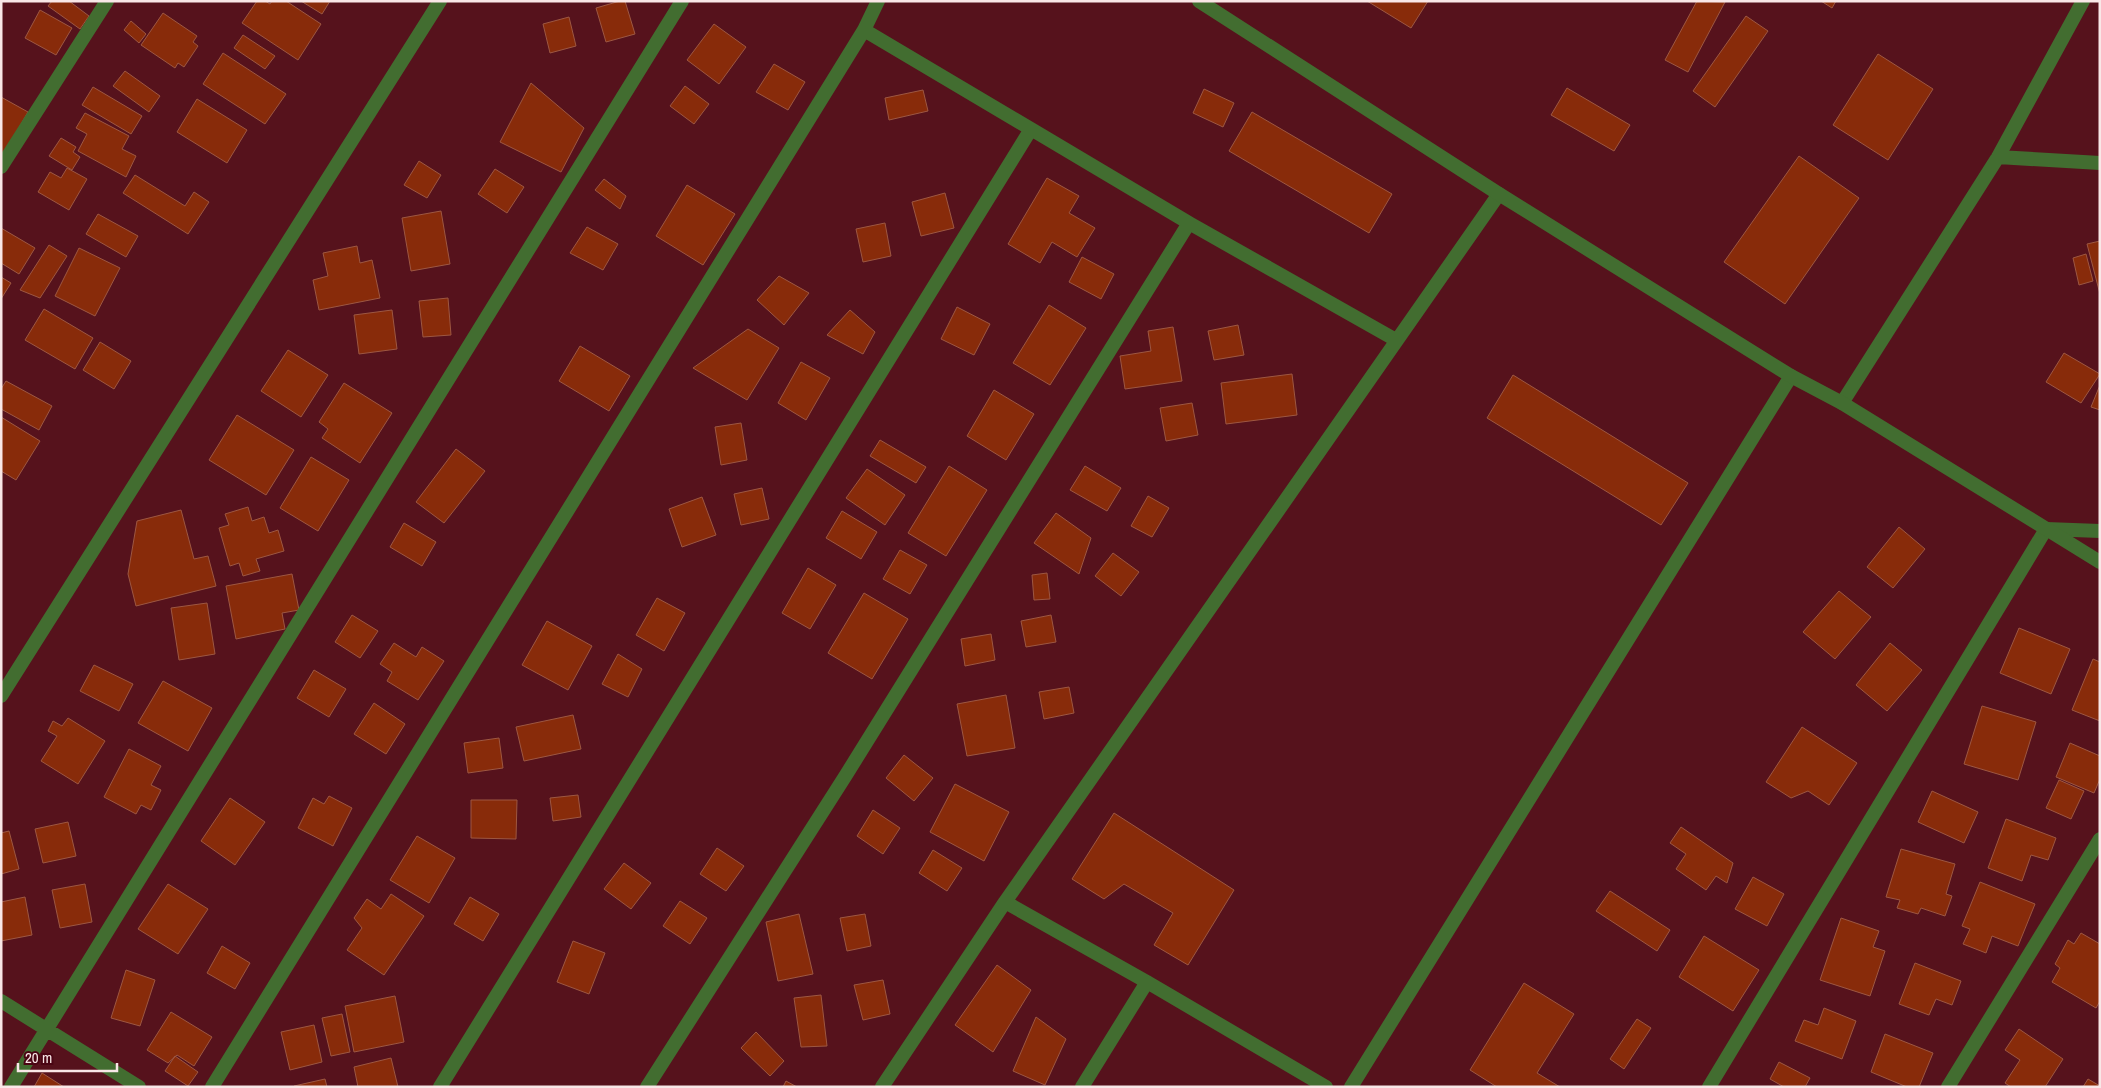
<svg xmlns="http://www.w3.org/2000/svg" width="2101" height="1088" font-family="'Archivo Narrow',sans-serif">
<rect width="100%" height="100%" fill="#56121c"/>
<path fill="#882b0a" stroke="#9d5742" d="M52,1h17l20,15 -9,13 -32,-23z
M257,1h8l5,3 2,-3h14l35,23 -23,36 -56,-37z
M301,1h29l-8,13z
M620,1h5l10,33 -29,8 -10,-34z
M1367,1h61l-17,27z
M1697,1l28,1 -37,70 -23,-12z
M1821,1h15l-4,7z
M40,10l32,18 -16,27 -31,-17z
M163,13l34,23 -4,6 5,4 -14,21 -6,-4 -3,5 -34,-23z
M1746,16l22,15 -53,76 -22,-16z
M569,17l7,29 -26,7 -7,-29z
M131,21l15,13 -7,9 -15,-13z
M714,24l32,23 -27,37 -32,-24z
M243,35l32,21 -10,13 -31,-21z
M223,53l63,41 -21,30 -62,-40z
M1878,54l55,35 -45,71 -55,-35z
M774,64l31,18 -17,28 -32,-18z
M125,71l35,25 -11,16 -36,-26z
M531,83l53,45 -23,44 -61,-30z
M685,86l24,18 -15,20 -24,-18z
M93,87l49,29 -11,18 -49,-29z
M1567,88l63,37 -16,26 -63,-36z
M1204,89l30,14 -11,24 -30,-14z
M923,90l5,21 -39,9 -4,-22z
M1,97l27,15 -27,47z
M197,99l50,31 -20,33 -50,-31z
M1252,112l140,82 -23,39 -140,-82z
M85,113l44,23 -7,13 14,7 -10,21 -48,-26 9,-17 -11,-6z
M61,138l15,9 -3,5 7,5 -8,13 -23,-14z
M1799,156l60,42 -74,106 -61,-42z
M419,161l22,14 -14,23 -23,-13z
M67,168l20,11 -18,31 -31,-18 12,-20 11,6z
M495,169l29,18 -17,26 -29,-19z
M135,175l50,31 9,-14 15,10 -21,32 -65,-41z
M1047,178l32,18 -10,17 26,15 -18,29 -25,-15 -12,21 -32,-19z
M604,179l22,17 -6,13 -25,-19z
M687,185l48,29 -32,51 -47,-29z
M945,193l9,35 -33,8 -9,-34z
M441,211l9,53 -39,7 -9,-53z
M98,214l40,22 -12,21 -40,-23z
M885,223l6,33 -28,6 -7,-33z
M587,227l31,17 -15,26 -33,-17z
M1,228l34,20 -16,26 -18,-11z
M2100,241v53l-13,-50z
M49,245l18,11 -27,42 -20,-8z
M357,246l3,17 12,-3 8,38 -61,12 -6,-30 15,-4 -5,-23z
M79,248l41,20 -25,48 -40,-20z
M2086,254l7,27 -14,4 -6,-27z
M1082,257l32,17 -13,25 -32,-17z
M779,276l30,17 -25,32 -27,-25z
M1,277l10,6 -10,16z
M448,298l3,37 -28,2 -4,-36z
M1049,305l37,23 -36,57 -37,-22z
M957,307l33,17 -16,31 -33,-16z
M44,309l49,29 -18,31 -50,-29z
M392,310l5,39 -38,5 -5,-39z
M850,310l25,22 -12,22 -36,-19z
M1238,325l6,30 -30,5 -6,-29z
M1173,327l9,54 -57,8 -5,-33 31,-5 -3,-20z
M748,329l31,19 -32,52 -54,-32z
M100,342l31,19 -17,28 -31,-19z
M580,346l50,30 -21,35 -50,-30z
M288,350l40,25 -27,42 -40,-26z
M2064,353l36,21 -19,29 -35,-21z
M801,362l29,16 -24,42 -28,-17z
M1292,374l5,41 -71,9 -5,-41z
M1513,375l175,108 -27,42 -174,-107z
M6,381l46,25 -13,24 -38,-21v-20z
M344,383l48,30 -32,50 -38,-25 6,-9 -9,-7z
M2100,385v25l-9,-3z
M994,390l40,24 -28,46 -39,-24z
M1192,403l6,32 -32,6 -6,-33z
M237,415l57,35 -28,45 -57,-35z
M1,417l39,24 -24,39 -15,-9z
M741,423l6,37 -26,5 -6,-38z
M880,440l46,27 -10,16 -46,-27z
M456,449l29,22 -41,52 -28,-21z
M311,457l38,23 -31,51 -38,-23z
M949,466l38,24 -41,66 -38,-23z
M1085,466l36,22 -14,23 -37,-21z
M867,469l38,26 -20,30 -39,-27z
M762,488l7,31 -28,6 -7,-31z
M1148,496l21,12 -17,29 -21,-11z
M702,497l14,38 -34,12 -13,-38z
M248,507l4,14 12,-4 5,16 9,-3 6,21 -28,8 4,12 -17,5 -4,-13 -9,3 -11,-38 10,-3 -4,-11z
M181,510l13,49 14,-3 8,30 -80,20 -8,-32 9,-53z
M842,511l35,21 -16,27 -35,-21z
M1056,513l35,25 -12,36 -45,-31z
M404,523l32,19 -14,24 -32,-19z
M1899,527l26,22 -32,39 -26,-21z
M900,550l27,15 -17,29 -27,-15z
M1113,553l26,19 -18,24 -26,-20z
M808,568l28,17 -26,44 -28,-16z
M1047,573l3,26 -16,1 -2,-25z
M292,574l7,36 -17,3 3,16 -49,10 -10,-53z
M1839,591l32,26 -36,42 -32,-27z
M864,593l44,26 -36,60 -44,-26z
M657,598l28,15 -21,38 -28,-16z
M207,603l8,51 -36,6 -8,-52z
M352,615l26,16 -18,27 -25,-16z
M1051,615l5,27 -30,5 -5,-26z
M547,621l45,25 -24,44 -46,-25z
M2019,628l51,21 -19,45 -51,-21z
M991,634l4,26 -30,6 -4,-27z
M394,643l22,14 6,-10 22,14 -26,39 -31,-19 5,-9 -12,-8z
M1890,643l32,27 -35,41 -31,-26z
M618,654l24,15 -14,28 -26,-13z
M2093,659l7,3v59l-28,-11z
M94,665l39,19 -14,27 -39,-20z
M314,670l32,19 -17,28 -32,-19z
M163,681l49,27 -24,43 -50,-28z
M1069,687l5,26 -30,6 -5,-27z
M1006,695l9,53 -48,8 -10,-52z
M374,703l31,21 -19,30 -32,-20z
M1982,706l54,16 -18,58 -54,-16z
M573,715l8,34 -57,12 -8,-34z
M68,718l37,23 -27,43 -37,-23 16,-25 -9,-5 5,-10 9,5z
M1802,727l55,36 -28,42 -21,-14 -17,7 -25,-16z
M499,738l4,30 -35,5 -4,-30z
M2070,743l30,13v23l-6,14 -38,-16z
M129,749l32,17 -10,19 10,5 -10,20 -10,-5 -5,9 -32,-17z
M904,755l29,23 -19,23 -28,-23z
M2059,780l25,11 -13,28 -25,-11z
M955,784l54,28 -25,49 -54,-29z
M1932,791l46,21 -14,31 -46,-21z
M578,795l3,22 -28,4 -3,-23z
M329,796l23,12 -19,38 -35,-18 15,-30 11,6z
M230,798l35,24 -30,43 -34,-24z
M471,800h46l-1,39 -45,-1z
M873,810l27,18 -17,26 -26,-18z
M1114,813l120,77 -46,75 -34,-20 19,-32 -49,-29 -20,15 -32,-20z
M2006,819l50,19 -8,22 -17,-5 -9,26 -34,-13z
M68,822l8,34 -33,7 -8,-34z
M1681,827l52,36 -6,20 -11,-7 -10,14 -30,-21 10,-15 -16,-11z
M9,831l10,38 -18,5v-41z
M417,836l38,22 -26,45 -39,-23z
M717,848l27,18 -18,25 -26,-17z
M1901,849l54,15 -9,30 6,2 -7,20 -24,-8 -3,6 -21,-6 3,-8 -14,-3z
M933,850l29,18 -15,23 -28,-18z
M624,863l27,20 -20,26 -27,-20z
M1753,877l31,17 -17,32 -32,-17z
M1980,882l55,22 -17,42 -26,-10 -6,17 -23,-9 7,-15 -8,-3z
M85,884l7,38 -32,6 -8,-38z
M168,884l40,25 -30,45 -40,-25z
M1610,891l60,39 -13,21 -61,-40z
M391,894l33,22 -40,59 -37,-25 15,-22 -8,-10 13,-19 14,10z
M25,897l7,38 -31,6v-39z
M470,897l29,17 -16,27 -29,-17z
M680,901l27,17 -17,26 -27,-18z
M799,914l14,60 -35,7 -12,-59z
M865,914l6,32 -24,5 -7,-33z
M1841,918l38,13 -6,16 12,4 -15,45 -50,-16z
M2081,933l19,11v57l-4,7 -44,-26 8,-14 -5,-4 13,-24 6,4z
M1704,936l55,34 -26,41 -54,-34z
M573,941l32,12 -16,41 -32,-12z
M222,946l28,17 -15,26 -28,-16z
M1915,963l46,18 -9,24 -16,-6 -7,16 -30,-11z
M997,965l34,25 -38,62 -38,-27z
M126,970l29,10 -15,46 -29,-8z
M883,980l7,34 -27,6 -9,-35z
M1524,983l50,31 -37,59 23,14h-63l-27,-17z
M821,995l6,51 -26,1 -7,-49z
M395,996l9,46 -50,10 -9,-46z
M1824,1008l32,13 -14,38 -47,-18 9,-21 14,5z
M171,1012l41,25 -18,29 -17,-11 -9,8 -21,-13z
M342,1014l8,38 -19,4 -9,-38z
M1036,1017l30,22 -21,46 -32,-14z
M1637,1019l14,9 -27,41 -14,-10z
M314,1025l8,37 -32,8 -9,-38z
M2019,1029l44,30 -18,28h-34l-6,-4 15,-23 -15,-10z
M756,1032l28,29 -14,15 -29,-28z
M1885,1034l48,19 -14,34h-12l-36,-15z
M175,1056l23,16 -10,14 -23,-15z
M391,1058l7,29h-40l-4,-20z
M1779,1062l31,16 -5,9h-21l-14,-8z
M42,1073l22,14h-30z
M325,1079l2,8h-33v-1z
M2088,1079l12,7v1h-17z
M786,1081l11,6h-14z"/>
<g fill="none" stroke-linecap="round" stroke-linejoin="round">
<path stroke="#426d30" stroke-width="14" d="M864,30l14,-29
M1998,157l102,6
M1,167l106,-166
M1842,403l156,-246 85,-156
M1,696l439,-695
M1005,902l142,80 179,105
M1,1001l138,86
M11,1087l671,-1086
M212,1087l652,-1057 167,99
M440,1087l591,-958 158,94 207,117
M647,1087l199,-312 343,-552
M882,1087l123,-185 494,-708
M1082,1087l65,-105
M1351,1087l440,-711
M1709,1087l337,-558 54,2
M1948,1087l152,-248"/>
<path stroke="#426d30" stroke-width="14" d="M1199,1l300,193 292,182 51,27 258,159"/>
</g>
<rect width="2101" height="1088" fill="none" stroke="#f9e7e7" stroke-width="5"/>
<path d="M18 1063v8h99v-8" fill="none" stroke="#f9e7e7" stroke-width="2.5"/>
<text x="25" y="1063" font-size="15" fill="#f9e7e7" stroke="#4a0513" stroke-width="4" paint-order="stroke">20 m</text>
</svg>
